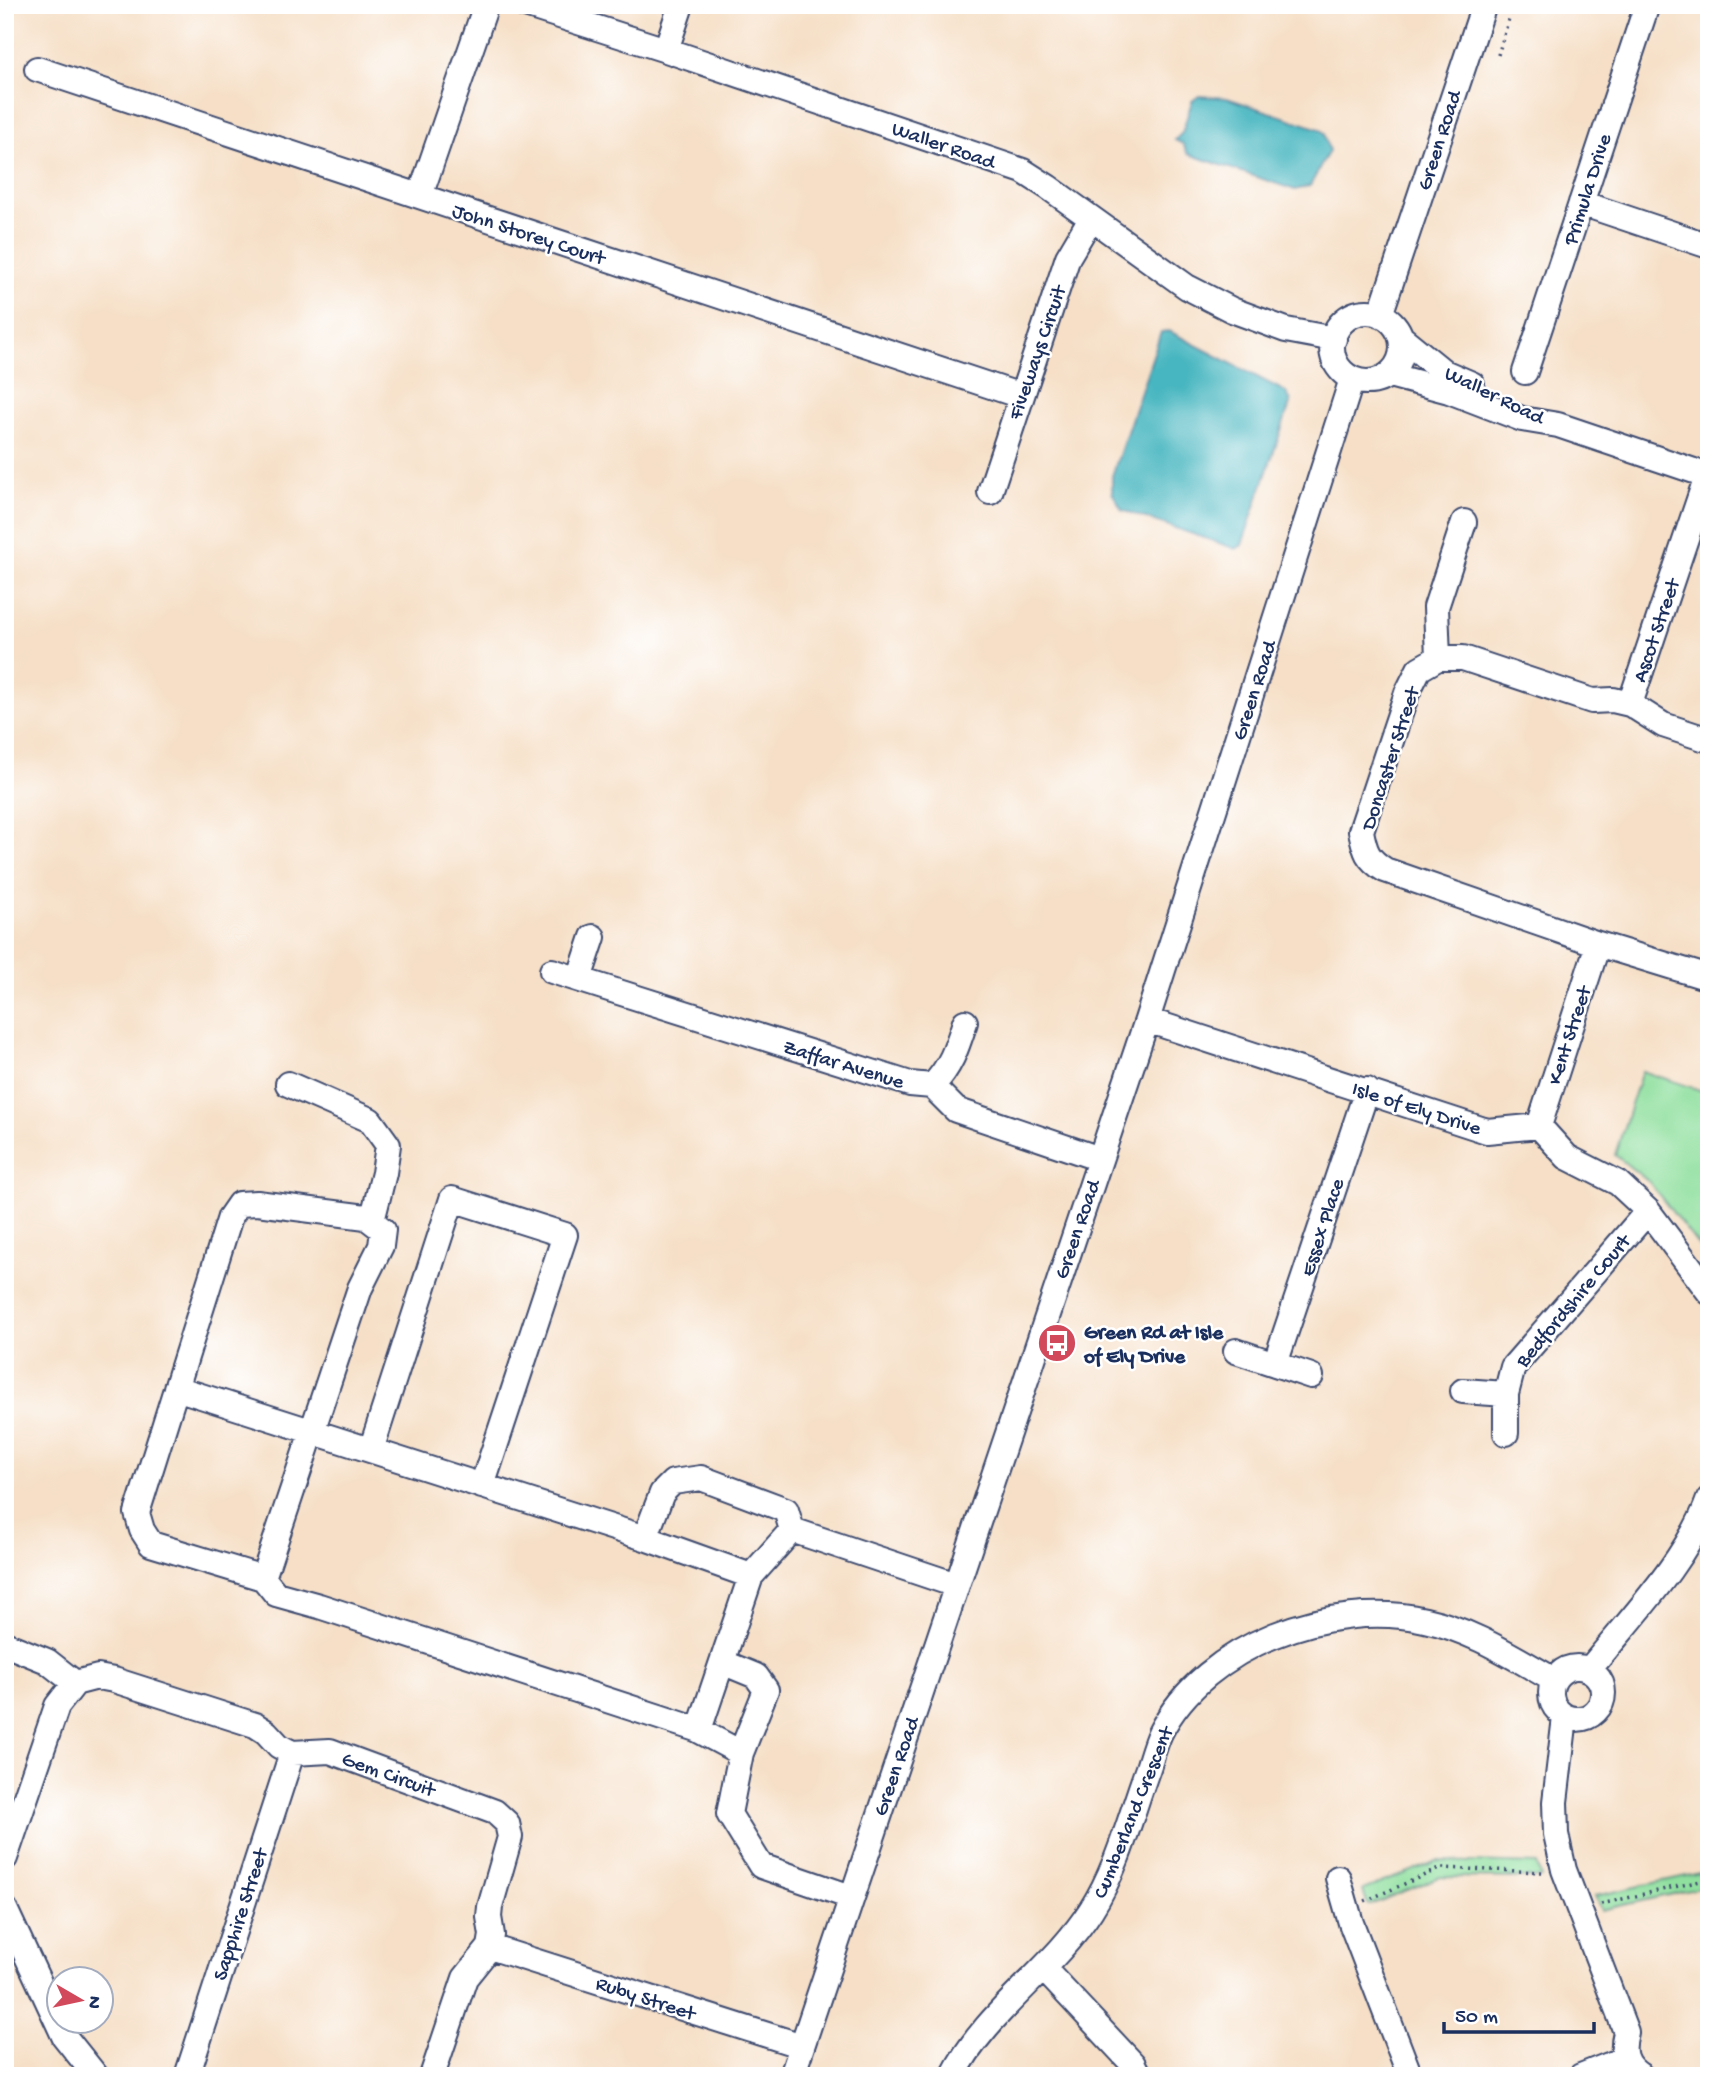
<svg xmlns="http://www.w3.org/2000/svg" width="1714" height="2081" font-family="'Gochi Hand',sans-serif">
<rect width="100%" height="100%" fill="#fff"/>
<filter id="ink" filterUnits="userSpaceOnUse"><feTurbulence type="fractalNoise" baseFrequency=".0143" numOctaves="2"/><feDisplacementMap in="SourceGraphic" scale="14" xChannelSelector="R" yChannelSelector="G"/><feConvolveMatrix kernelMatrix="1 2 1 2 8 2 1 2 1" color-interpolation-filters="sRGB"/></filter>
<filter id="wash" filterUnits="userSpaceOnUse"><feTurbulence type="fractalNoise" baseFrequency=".00686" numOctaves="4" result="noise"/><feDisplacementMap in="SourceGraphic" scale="28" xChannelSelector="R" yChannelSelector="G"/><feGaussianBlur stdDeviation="1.57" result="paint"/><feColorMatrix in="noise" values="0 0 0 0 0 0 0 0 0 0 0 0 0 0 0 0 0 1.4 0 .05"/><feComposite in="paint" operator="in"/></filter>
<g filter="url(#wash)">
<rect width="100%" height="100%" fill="#f6dfc6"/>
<path fill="#8fdf9e" stroke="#55877e" stroke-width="2" d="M1642,1071l67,22v166l-60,-77 -34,-27z
M1437,1861l100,3 4,14 -101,-1 -72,29 -5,-16z
M1709,1871v15l-108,24 -6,-14z"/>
<path fill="#47b6c0" stroke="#31728f" stroke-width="2" d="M1199,96l28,2 93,31 4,4 5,18 -19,35 -15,4 -107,-36 -5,-10 -8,-4 7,-7 10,-32z
M1169,331l117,61 5,9 -49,144 -6,4 -114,-39 -10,-18v-16l49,-144z"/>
</g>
<g filter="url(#ink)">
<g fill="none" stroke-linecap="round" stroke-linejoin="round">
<g stroke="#3c496e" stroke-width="28">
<path id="minor" d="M525,5l141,45 357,121 25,16 139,100 45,23 54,20 48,9
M666,50l15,-45
M37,69l984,327
M420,196l66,-191
M1581,203l128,43
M1332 347a35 35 0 1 1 70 0a35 35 0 1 1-70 0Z
M1380,315l104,-310
M1401,337l43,35 28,12
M1525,372l122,-367
M1389,375l60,16 73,28 36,6 151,51
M990,492l78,-235 23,-39
M1464,522l-28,85 2,51 -19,11 -12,24 -46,138c4,20 6,28 24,39l213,74 111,34
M1438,658h25l129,43 21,-1 17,4 33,21 46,15
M1630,704l77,-228
M552,971l358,113 22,2 24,24 144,49
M579,979l14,-42
M1147,1020l340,111 52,-5 28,31 51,26 30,28 61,81
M288,1084l82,36 18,25 -4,28 -12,48
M932,1086c19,-19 25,-39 33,-64
M1539,1126l59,-182
M1236,1351l75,25
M1275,1364l92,-274
M176,1388l469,150 106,38
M1463,1391l43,3v39
M1506,1394l7,-27 135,-156
M371,1450l81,-251 113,36 -83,251
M792,1530l164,55
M263,1578l97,-290 21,-42 2,-16 -17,-13 -109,-14 -18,1 -9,13 -93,296 5,17 9,14 112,34 13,16 43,12 380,124 52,-154 41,-46 -6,-20 -85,-32 -28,4 -11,11 -17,45
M5,1644l42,17 28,22
M722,1662l34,14 10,14 -25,63 -12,61 32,52 90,31
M1551 1693a26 26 0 1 1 52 0a26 26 0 1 1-52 0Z
M1589,1670c41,-51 99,-111 120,-171
M1565,1717l-10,85 1,32 8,36 62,162c-5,20 -3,32 15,44
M696,1729l45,24
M5,1858l52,-152 18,-23 23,-6 16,3 141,45 11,7 13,14 13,7 38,-2 165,61 12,11 3,14 -20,70 -1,10 3,18 -2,12 -25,31 -33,98
M1338,1878l13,45 59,153
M5,1909l59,127 32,40
M490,1947l312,99
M1044,1969l89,95 6,12
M187,2076l105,-323
M792,2076l355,-1056 205,-641
M953,2076c33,-65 99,-105 138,-166 27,-42 40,-96 57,-142 4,-12 7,-24 12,-35 45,-89 172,-134 265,-113 47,10 88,37 129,60
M1581,2076l43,-17"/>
</g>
<path stroke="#3c496e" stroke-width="3.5" stroke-dasharray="2 5" stroke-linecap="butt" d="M1498,55l15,-50
M1365,1901l76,-33 102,4
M1601,1904l108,-25"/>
<use href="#minor" stroke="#fff" stroke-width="24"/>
</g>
</g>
<defs>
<g id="bus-disc" transform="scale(2.0125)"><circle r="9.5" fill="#d1495b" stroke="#fff"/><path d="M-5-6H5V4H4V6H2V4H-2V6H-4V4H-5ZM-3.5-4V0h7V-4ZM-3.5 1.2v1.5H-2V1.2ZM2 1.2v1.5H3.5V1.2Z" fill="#fff"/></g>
</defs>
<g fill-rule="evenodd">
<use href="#bus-disc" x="1057" y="1343"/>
</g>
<g text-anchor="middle" stroke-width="5" stroke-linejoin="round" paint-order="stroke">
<g font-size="21" fill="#1b2f5e" stroke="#fff">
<text transform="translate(1438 140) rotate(-72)" y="7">Green Road</text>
<text transform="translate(944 144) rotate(19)" y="7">Waller Road</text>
<text transform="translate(1586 189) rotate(-72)" y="7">Primula Drive</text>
<text transform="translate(529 233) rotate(18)" y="7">John Storey Court</text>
<text transform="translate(1036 352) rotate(-71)" y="7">Fiveways Circuit</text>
<text transform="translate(1495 394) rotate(26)" y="7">Waller Road</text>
<text transform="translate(1655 630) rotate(-71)" y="7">Ascot Street</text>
<text transform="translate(1253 690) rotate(-72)" y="7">Green Road</text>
<text transform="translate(1389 758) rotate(-72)" y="7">Doncaster Street</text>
<text transform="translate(1568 1035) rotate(-72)" y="7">Kent Street</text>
<text transform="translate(844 1063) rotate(17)" y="7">Zaffar Avenue</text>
<text transform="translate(1417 1107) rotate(18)" y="7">Isle of Ely Drive</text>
<text transform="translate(1321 1227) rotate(-72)" y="7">Essex Place</text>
<text transform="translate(1076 1229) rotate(-71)" y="7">Green Road</text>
<text transform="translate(1572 1300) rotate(-50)" y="7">Bedfordshire Court</text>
<text transform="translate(895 1766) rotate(-71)" y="7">Green Road</text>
<text transform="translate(389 1773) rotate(20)" y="7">Gem Circuit</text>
<text transform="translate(1132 1812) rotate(-68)" y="7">Cumberland Crescent</text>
<text transform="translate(239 1914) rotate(-72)" y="7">Sapphire Street</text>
<text transform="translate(646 1997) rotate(18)" y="7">Ruby Street</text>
</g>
<g font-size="21" font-weight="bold" fill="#1b2f5e" stroke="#fff" text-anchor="start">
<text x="1084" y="1338">Green Rd at Isle<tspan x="1084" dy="24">of Ely Drive</tspan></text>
</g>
</g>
<rect width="1714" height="2081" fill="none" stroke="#fff" stroke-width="28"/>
<g transform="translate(80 2000) rotate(99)"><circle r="33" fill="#ffffff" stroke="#a4acbf" stroke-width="2"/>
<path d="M0-5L12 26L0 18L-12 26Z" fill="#d1495b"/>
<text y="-10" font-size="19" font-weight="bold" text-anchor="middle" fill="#1b2f5e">N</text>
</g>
<path d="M1444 2022v10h150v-10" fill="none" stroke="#1b2f5e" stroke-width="3.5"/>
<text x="1455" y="2022" font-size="21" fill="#1b2f5e" stroke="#ffffff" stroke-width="5" paint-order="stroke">50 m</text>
</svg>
